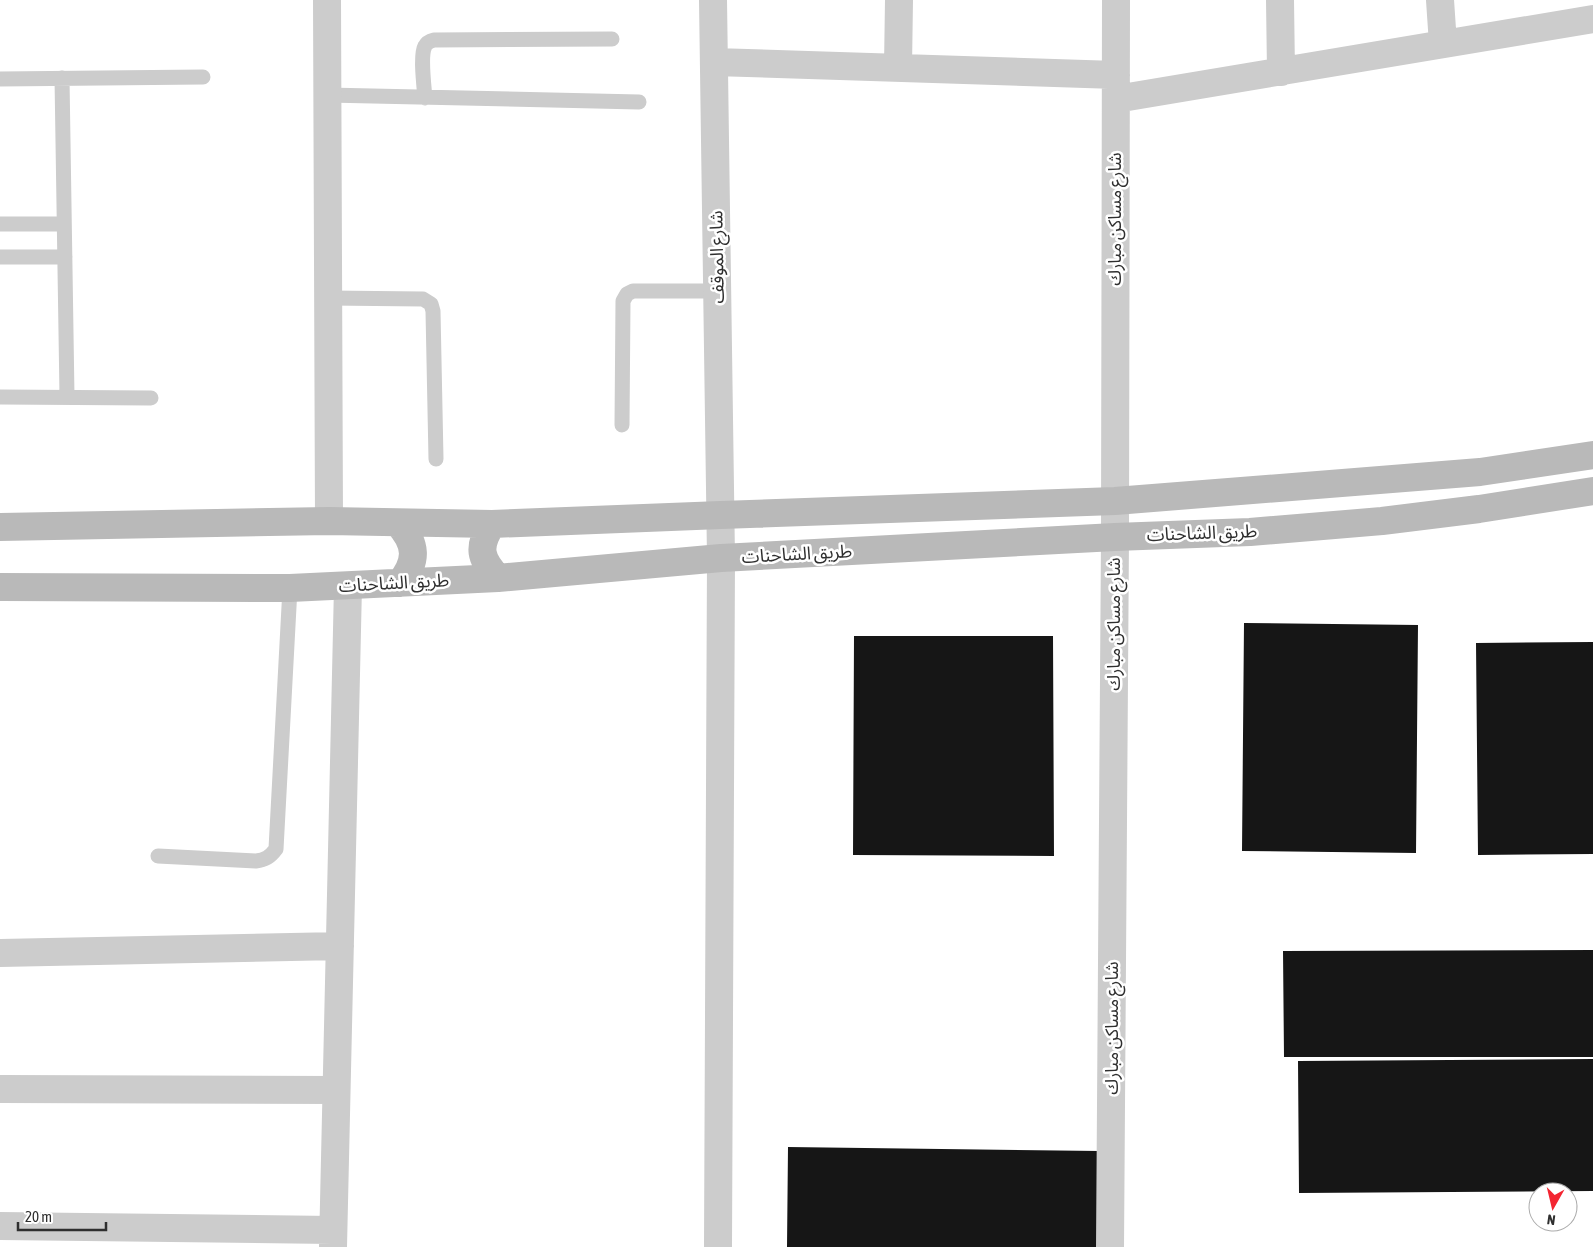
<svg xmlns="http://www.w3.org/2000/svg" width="1593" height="1247" font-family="'Asap Condensed','Noto Sans Arabic',sans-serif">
<rect width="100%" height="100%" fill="#fff"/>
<path fill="#161616" d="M1244,623l174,2 -2,228 -174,-2z
M854,636h199l1,220 -201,-1z
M1593,642v212l-115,1 -2,-212z
M1593,950v107h-309l-1,-106z
M1593,1059v132l-294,2 -1,-132z
M788,1147l311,4 -2,96h-310z"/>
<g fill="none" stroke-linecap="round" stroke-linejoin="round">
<path stroke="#ccc" stroke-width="15" d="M62,78l5,318
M0,79l203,-2
M327,95l312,7
M425,98c-1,-12 -5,-43 0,-52 2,-4 5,-5 9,-6l178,-1
M0,224h64
M0,257h65
M328,298l95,1 8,5 2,7 3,148
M0,397l151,1
M622,425l1,-124 4,-7 6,-3h84
M158,856l98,5c9,-1 14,-4 20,-12l14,-261"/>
<path stroke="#ccc" stroke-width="28" d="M327,0l2,521
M713,0l8,558 -3,689
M1280,0l1,72
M1440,0l3,44
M714,62l402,13
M898,67l1,-67
M1116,99l477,-80
M0,953l340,-7
M0,1089l336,1
M0,1226l333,4
M333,1247l15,-661
M1110,1247l5,-710 1,-537"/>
<path stroke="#b9b9b9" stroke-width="28" d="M398,523c19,21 20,38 2,60
M492,524c-15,23 -12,35 6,54
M0,527l329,-6 163,3 229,-9 394,-14 365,-29 113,-17
M0,587l290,1 208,-10 223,-20 394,-21 135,-5 132,-11 97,-12 114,-18"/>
</g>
<g text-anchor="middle" stroke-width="5" stroke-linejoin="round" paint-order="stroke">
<g font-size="18" fill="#2f2f2f" stroke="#fff">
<text transform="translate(1115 219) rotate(-90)" y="6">شارع مساكن مبارك</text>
<text transform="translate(717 257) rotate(-91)" y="6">شارع الموقف</text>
<text transform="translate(1202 533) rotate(-2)" y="6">طريق الشاحنات</text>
<text transform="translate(797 554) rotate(-3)" y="6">طريق الشاحنات</text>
<text transform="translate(394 583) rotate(-3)" y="6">طريق الشاحنات</text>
<text transform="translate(1114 624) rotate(-90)" y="6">شارع مساكن مبارك</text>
<text transform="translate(1112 1028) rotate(-90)" y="6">شارع مساكن مبارك</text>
</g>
</g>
<g transform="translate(1553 1207) rotate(188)"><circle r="24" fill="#ffffff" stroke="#acacac"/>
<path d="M0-4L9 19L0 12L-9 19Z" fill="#f32531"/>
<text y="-8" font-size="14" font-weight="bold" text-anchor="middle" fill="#2f2f2f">N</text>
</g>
<path d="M18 1222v8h88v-8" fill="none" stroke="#2f2f2f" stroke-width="2.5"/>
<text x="25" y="1222" font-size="15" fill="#2f2f2f" stroke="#ffffff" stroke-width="4" paint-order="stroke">20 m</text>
</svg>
